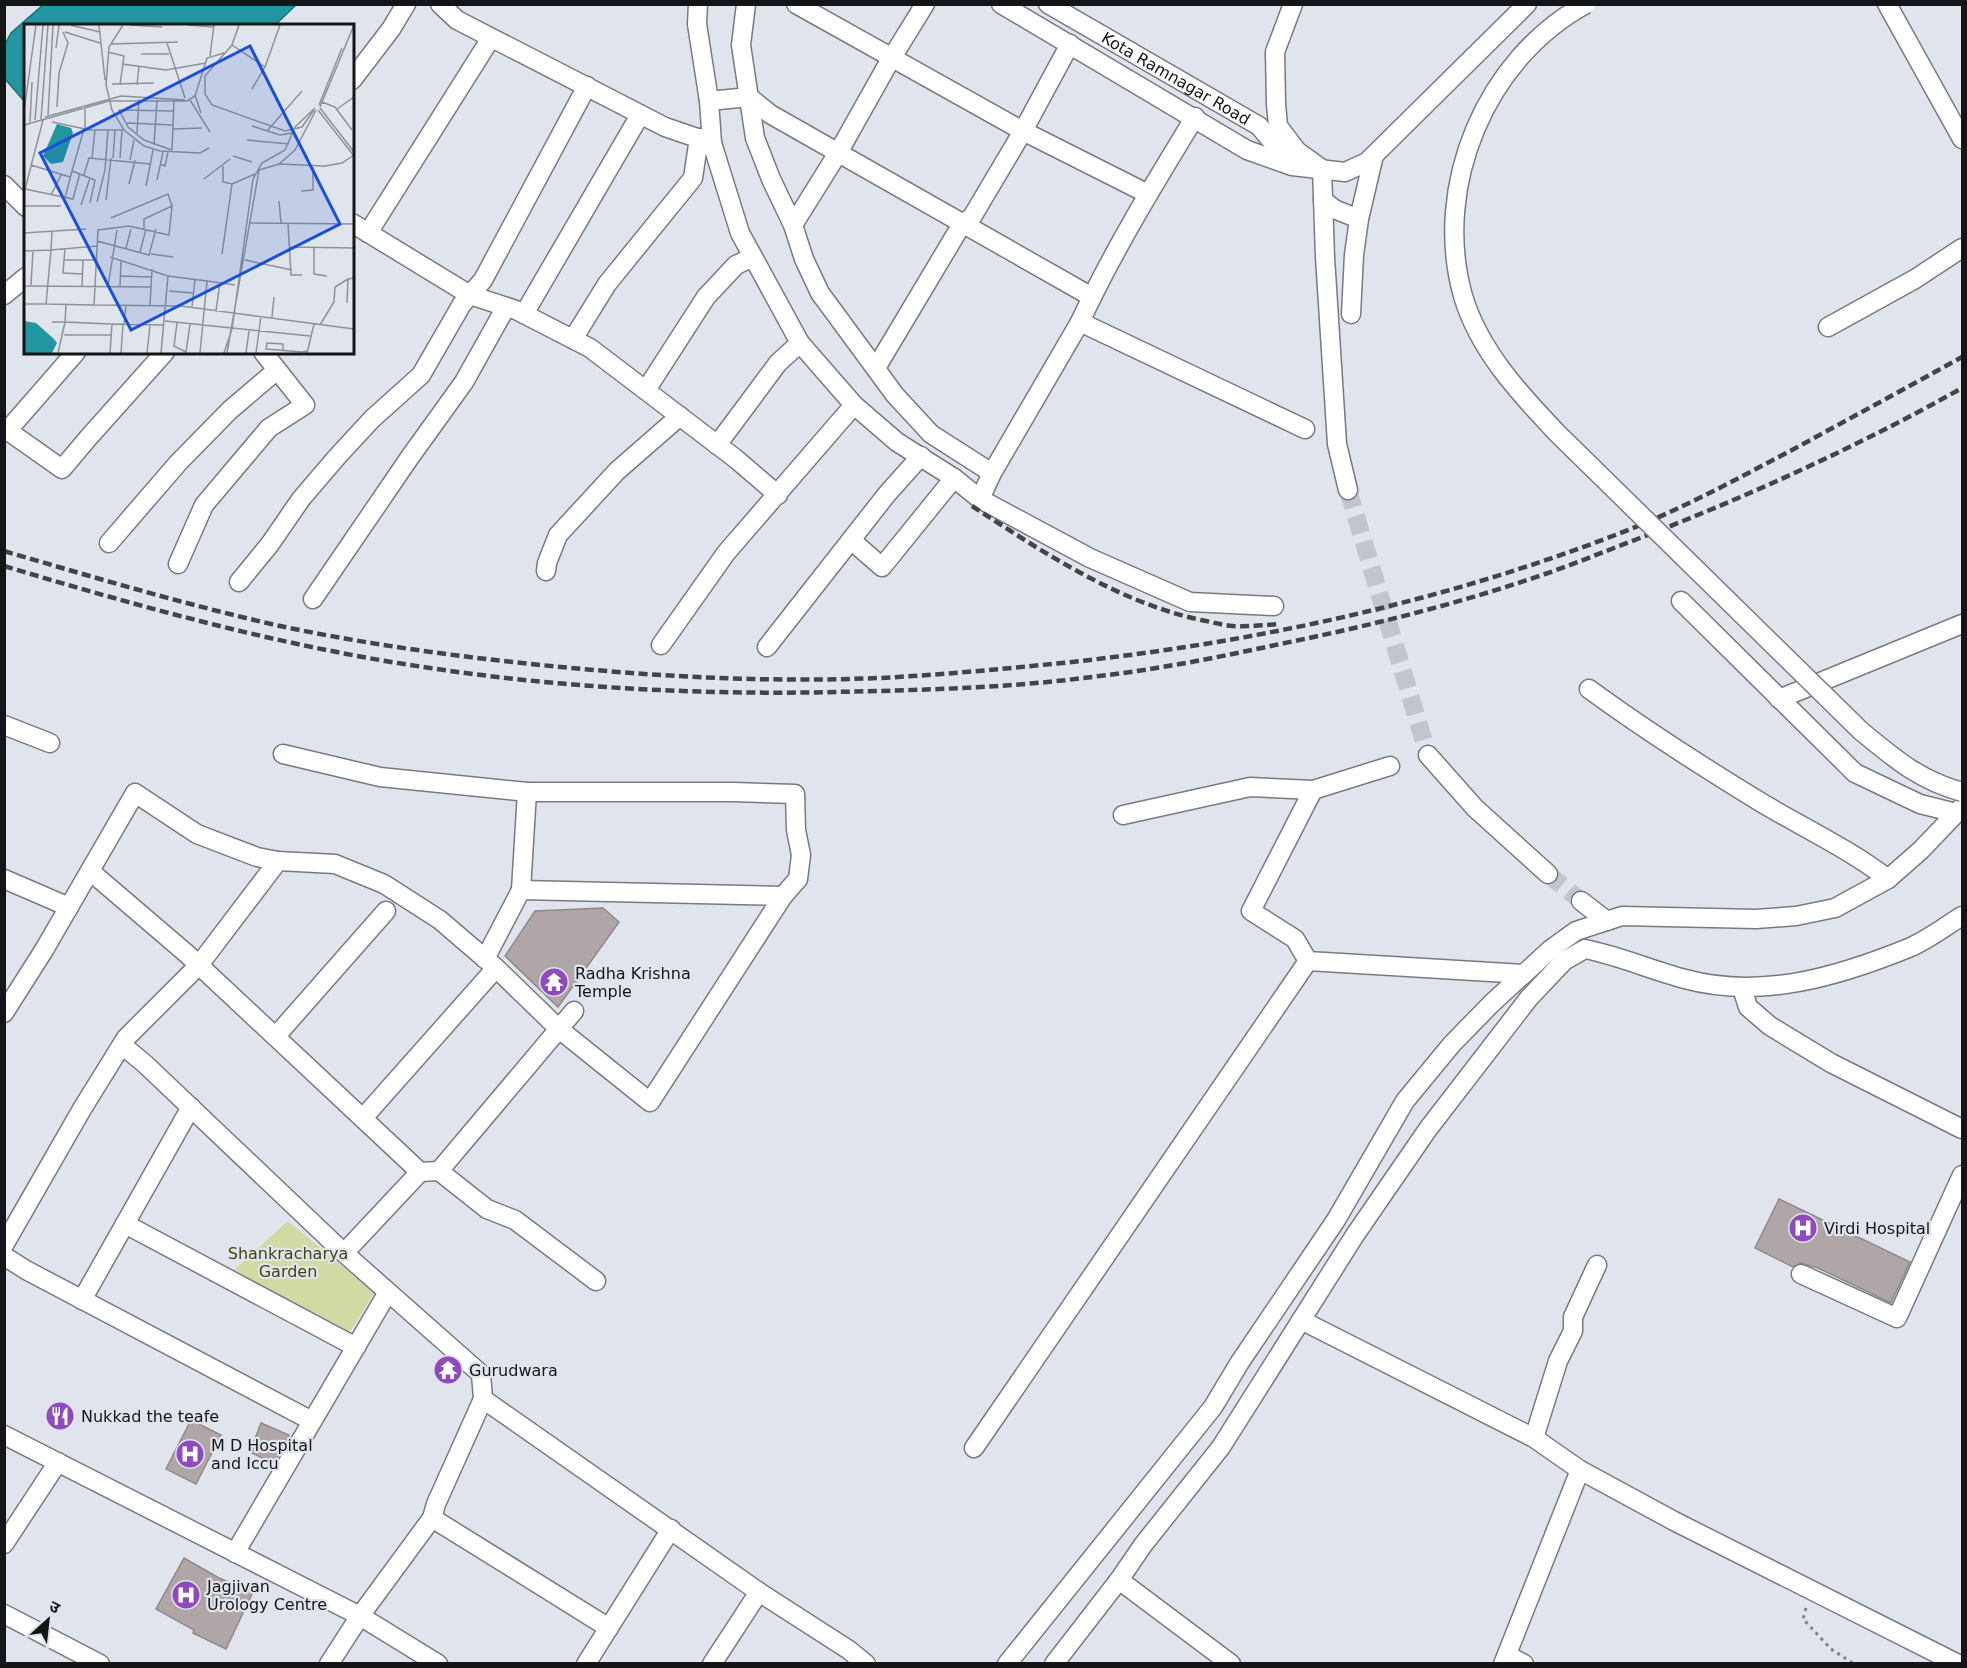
<svg xmlns="http://www.w3.org/2000/svg" width="1967" height="1668" font-family="'DejaVu Sans','Noto Sans Devanagari',sans-serif">
<rect width="100%" height="100%" fill="#e0e4ec"/>
<path fill="#d0daa4" d="M288,1221l86,72 -24,39 -116,-62z"/>
<path fill="#2196a1" stroke="#1d6f78" stroke-width="1.5" d="M44,4h252v1l-21,20 -249,1 -1,76 -20,-23v-35l6,-11z"/>
<path fill="#b0a6a8" stroke="#92888b" stroke-width="1.5" d="M603,908l16,14 -61,85 -53,-51 30,-45z
M1779,1199l131,63 -19,41 -73,-35 -17,-5 -8,4 -38,-19z
M191,1420l30,15 -25,49 -30,-15z
M261,1423l28,12 -15,29 -24,-12z
M184,1558l35,20 34,14 -27,57 -33,-16 1,-3 -38,-21z"/>
<g fill="none" stroke-linecap="round" stroke-linejoin="round">
<path stroke="#c1c5cc" stroke-width="18" stroke-dasharray="18 9" stroke-linecap="butt" d="M1348,490l80,265
M1548,874l33,27"/>
<g stroke="#777a82" stroke-width="21">
<g id="minor">
<path d="M440,4l17,16 208,107 47,16"/>
<path d="M698,4l-1,20 12,77 3,42 28,90 60,110 54,62 43,37 57,36 26,21 110,59 100,44 84,4"/>
<path d="M746,4l-5,41 14,93 16,41 22,46 11,34 16,34 75,102 36,39 61,39"/>
<path d="M796,4l227,127 125,63"/>
<path d="M1001,4l246,146 45,16 53,6 22,-10 160,-158"/>
<path id="s1" d="M1048,4l211,122 32,38"/>
<path d="M1293,4l-18,48 1,52 2,22 19,25 25,18 3,88 12,187 11,46"/>
<path d="M1887,4l75,135"/>
<path d="M352,80l39,-51 15,-25"/>
<path d="M709,101l40,-4 21,17 322,183"/>
<path d="M4,185l22,22"/>
<path d="M1323,200l11,9 25,10"/>
<path d="M352,223l118,72 46,15 74,38 146,111 42,36"/>
<path d="M793,225l45,-72 50,-89 37,-60"/>
<path d="M368,233l123,-195"/>
<path d="M4,295l22,-18"/>
<path d="M524,314l116,-199"/>
<path d="M1351,314l3,-59 5,-36 15,-64"/>
<path d="M1080,322l225,107"/>
<path d="M1828,327l87,-48 47,-31"/>
<path d="M573,339l34,-55 86,-106 6,-40"/>
<path d="M876,368l86,-144 10,-7 51,-86 47,-87"/>
<path d="M646,390l60,-93 30,-32 17,-8"/>
<path d="M4,428l58,41 27,-32 76,-85"/>
<path d="M8,430l68,-78"/>
<path d="M717,445l61,-82 22,-20"/>
<path d="M980,499l12,-26 88,-151c33,-71 74,-138 115,-205"/>
<path d="M851,540l31,27 72,-89"/>
<path d="M109,543l69,-80 52,-53 47,-40"/>
<path d="M178,564l26,-59 65,-77 36,-23 -42,-53"/>
<path d="M546,571l1,-8 11,-28 59,-64 63,-55"/>
<path d="M239,582l31,-38 31,-45 35,-41 36,-39 49,-44 41,-71 21,-24 104,-194"/>
<path d="M313,599l97,-142 54,-75 42,-75"/>
<path d="M1681,601l174,172 65,31 36,9"/>
<path d="M661,645l65,-92 128,-148"/>
<path d="M767,647l120,-153 34,-38"/>
<path d="M1589,689c56,41 114,78 173,114 42,25 87,46 126,76"/>
<path d="M1779,699l183,-75"/>
<path d="M4,725l46,18"/>
<path d="M283,754l97,23 147,15h206l62,2 1,36 5,25 -3,24 -15,17"/>
<path d="M1428,755l47,53 73,66"/>
<path d="M1313,790l-62,121 44,28 13,22 216,13"/>
<path d="M1123,815l127,-28 63,3 77,-24"/>
<path d="M90,871l97,83 233,218 19,-1 135,-160"/>
<path d="M4,879l65,28"/>
<path d="M521,890l6,-98"/>
<path d="M1581,901l26,20"/>
<path d="M1742,988l6,19 22,19 61,37 131,66"/>
<path d="M4,1013l40,-63 91,-157 62,41 60,23 21,4 57,3 49,20 56,36 56,48 63,61 91,73 133,-206 -262,-6 -36,69"/>
<path d="M276,1036l110,-125"/>
<path d="M122,1045l23,19 199,189 137,121 2,25 276,193 -47,72"/>
<path d="M363,1118l133,-150"/>
<path d="M439,1171l48,38 28,11 81,61"/>
<path d="M125,1224l231,123"/>
<path d="M4,1245l78,-136 44,-71 73,-73 79,-104"/>
<path d="M344,1253l76,-81"/>
<path d="M4,1256l22,14 286,151"/>
<path d="M1801,1274l96,44 65,-143"/>
<path d="M82,1300l109,-193"/>
<path d="M1301,1320l233,118 46,32 94,51 284,143"/>
<path d="M4,1435l356,181 78,48"/>
<path d="M1534,1438l24,-77 15,-30v-14l24,-52"/>
<path d="M974,1448l334,-487"/>
<path d="M432,1518l177,110"/>
<path d="M4,1544l54,-82"/>
<path d="M235,1553l153,-261"/>
<path d="M1119,1580l112,84"/>
<path d="M759,1592l90,58 17,14"/>
<path d="M4,1614l96,50"/>
<path d="M1507,1655l17,9"/>
<path d="M329,1664l31,-48 72,-98 4,-14 47,-105"/>
<path d="M586,1664l85,-135"/>
<path d="M1007,1664l206,-257 27,-45 96,-142 69,-119 47,-57 40,-41 59,-54 25,-18 46,-15 134,3 40,-3 39,-8 53,-29 33,-29 41,-43"/>
<path d="M1054,1664l65,-84 24,-35 78,-98 134,-212 73,-106 101,-131 35,-37 21,-12c35,7 66,21 100,30 77,21 155,-3 226,-32 18,-8 35,-21 51,-31"/>
<path d="M1503,1664l77,-194"/>
</g>
</g>
<path stroke="#7d8086" stroke-width="3" stroke-dasharray="3 4.5" stroke-linecap="butt" d="M1806,1608l-3,11 28,30 23,15"/>
<use href="#minor" stroke="#fff" stroke-width="18"/>
<path stroke="#424448" stroke-width="4.5" stroke-dasharray="9 4.5" stroke-linecap="butt" d="M972,506c71,46 145,96 229,114 11,2 21,5 32,6 15,1 31,-1 46,-2
M4,551c92,27 183,54 276,75 100,21 202,34 303,43 99,9 197,13 296,9 61,-3 122,-9 183,-15 190,-20 377,-60 556,-129 60,-23 117,-54 174,-84 57,-31 114,-62 170,-93
M4,566c140,42 281,81 426,102 134,20 269,27 405,24 88,-2 177,-4 264,-16 61,-7 121,-19 181,-32 89,-18 178,-40 265,-70 32,-11 63,-24 95,-36 111,-43 219,-92 322,-150"/>
<g stroke="#777a82" stroke-width="21" stroke-linecap="butt">
<path id="minor-bridge" d="M1586,4c-100,54 -154,182 -123,292 16,54 56,97 94,137l304,298c34,28 58,49 101,61"/>
</g>
<use href="#minor-bridge" stroke="#fff" stroke-width="18"/>
</g>
<defs>
<g id="temple-disc" transform="scale(1.5)"><circle r="9.5" fill="#8f4abd" stroke="#e0e4ec"/><path d="M0-6L5-2H3V0L6.5 2.5H4V6H1.5V3h-3V6H-4V2.5H-6.5L-3 0V-2H-5Z" fill="#fff"/></g>
<g id="hospital-disc" transform="scale(1.5)"><circle r="9.5" fill="#8f4abd" stroke="#e0e4ec"/><path d="M-5-5h3v3.5h4V-5h3V5h-3V1.5h-4V5h-3Z" fill="#fff"/></g>
<g id="restaurant-disc" transform="scale(1.5)"><circle r="9.5" fill="#8f4abd" stroke="#e0e4ec"/><path d="M-5-6h1v4h1v-4h1v4h1v-4h1v5L-1.5 .5V6h-2V.5L-5-1ZM5-6V6H3V1.5H1.5Q1.5-4 5-6Z" fill="#fff"/></g>
</defs>
<g fill-rule="evenodd">
<use href="#temple-disc" x="554" y="982"/>
<use href="#hospital-disc" x="1803" y="1228"/>
<use href="#temple-disc" x="448" y="1370"/>
<use href="#restaurant-disc" x="60" y="1416"/>
<use href="#hospital-disc" x="190" y="1454"/>
<use href="#hospital-disc" x="186" y="1595"/>
</g>
<g text-anchor="middle" stroke-width="4.5" stroke-linejoin="round" paint-order="stroke">
<g font-size="16" fill="#141518" stroke="#e0e4ec">
<text dy="6" stroke="none"><textPath href="#s1" startOffset="148">Kota Ramnagar Road</textPath></text>
</g>
<g font-size="16" fill="#141518" stroke="#e0e4ec" text-anchor="start">
<text x="575" y="979">Radha Krishna<tspan x="575" dy="18">Temple</tspan></text>
<text x="1824" y="1234">Virdi Hospital</text>
<text x="469" y="1376">Gurudwara</text>
<text x="81" y="1422">Nukkad the teafe</text>
<text x="211" y="1451">M D Hospital<tspan x="211" dy="18">and Iccu</tspan></text>
<text x="207" y="1592">Jagjivan<tspan x="207" dy="18">Urology Centre</tspan></text>
</g>
<g font-size="16" fill="#3f450d" stroke="#e0e4ec">
<text x="288" y="1259">Shankracharya<tspan x="288" dy="18">Garden</tspan></text>
</g>
</g>
<g transform="translate(24 24)">
<rect width="330" height="330" fill="#e0e4ec"/>
<path d="M33,100l14,4 2,5 -10,29 -12,2 -8,-8zM0,297l12,2 18,16 3,4 -5,10h-28z" fill="#2196a1"/>
<path fill="none" stroke="#8e9197" stroke-width="1.5" d="M46,1l30,7M75,1l6,55M99,1l-14,22 -3,38 6,25 12,20 20,16 16,5 40,2 9,-5M106,1l32,2M164,1l26,2M215,1l-7,20 -27,31v18l7,11 73,26 17,-4 12,-17M41,8l35,11M143,19l18,55M87,20l67,-2M208,21l33,22M32,24l3,-23M84,28l16,4 -4,29M117,30h28M186,32l4,-31M98,40l44,6 40,-7M88,60l42,-1M113,61l2,-19M228,65l13,-22 15,-42M171,71l6,18M166,76l20,32M298,78l13,5 17,23M295,81l23,-57M61,82v23M33,83l2,-34 9,-30 -5,-11M296,83l34,-82M296,84l34,44M313,85l17,-12M294,86l36,46M0,87l12,-86M24,91l5,-90M21,93l76,-21 64,4M11,96l8,-95M17,96l7,-95M6,98l2,-40M28,98l38,8h34M103,99l46,2M0,101l85,-24h78l8,-5 12,-38 17,-5M228,102l28,9 12,-2M60,105l-12,42 23,9 -5,23M149,105l29,-1M243,107l35,-40M113,109l2,-34M223,116l42,4M130,121l3,-45M148,126l-28,-10 -16,-13 -9,-17 54,1M148,126l2,-49M209,132l19,6M68,134l3,-28M89,134l2,-28M96,134l2,-28M106,136l4,-20M136,140l5,2 3,-14M255,140l46,2 17,-3 12,-8M7,141l39,12M199,142v16l9,2 23,-10M60,151l5,-17 61,6M180,155l26,-20M133,156l6,-28M105,160l6,-24M122,162l7,-36M1,165l48,10 7,-26M277,167l12,-1v-23M0,169l19,-73M27,171l10,-20M41,174l7,-27M82,176l5,-42M255,177l2,22M73,178l8,-32 3,-40M57,181l9,-27M0,182h37M87,194l57,-24 4,12M226,199l104,1M264,200l3,51h11M28,208l-1,18 46,-4M0,209l62,-4M73,217l52,14 7,-26M266,223l64,1M290,223v27l13,2M41,224l-2,25 20,1M102,224l5,-19M0,227l27,-1 -5,54 48,1 4,-75 31,-4 40,9 3,-29 -28,13v10M116,228l6,-23M127,230l22,3M198,230l10,-70M86,233l58,19 39,5 -7,72M40,236h32M221,236l47,10M96,252l31,1M183,257l28,4M7,261l2,-34M0,262l127,1M84,262l9,-56M58,263l1,-27M96,263l1,-27M145,267l24,2M323,279l1,-24 6,-1M0,280h22M42,281l-1,17 46,2M70,281l87,1 173,23M126,281l2,-36M168,283l3,-28M192,287l4,-29M248,293l2,-20M141,297l145,15M28,298h13l-7,31M153,299l-3,23 12,6 4,-28M100,300l2,-19M296,301l14,-23 1,-15 13,-8M40,311h47M259,326v-6l-16,-1 -1,6 36,3 5,-1M86,329l2,-29 52,1M97,329l2,-29M123,329l3,-28M137,329l7,-77M200,329l8,-24 21,-150 9,-16 23,-13 10,-23 20,-19M203,329l32,-183 20,-6 16,-14 21,-40M222,329l3,-22M232,329l5,-37M283,329l7,-29"/>
<path fill="#1d4ed8" fill-opacity="0.15" stroke="#1d4ed8" stroke-width="3" d="M226,22l90,178 -209,106 -91,-177z"/>
<rect width="330" height="330" fill="none" stroke="#141518" stroke-width="3"/>
</g>
<rect width="1967" height="1668" fill="none" stroke="#141518" stroke-width="12"/>
<g transform="translate(48 1620) rotate(27)" stroke="#e0e4ec" stroke-width="4.5" paint-order="stroke">
<path d="M0-4.5L10 22L0 15L-10 22Z" fill="#141518"/>
<text y="-9" font-size="16" font-weight="bold" text-anchor="middle" fill="#141518">उ</text>
</g>
</svg>
